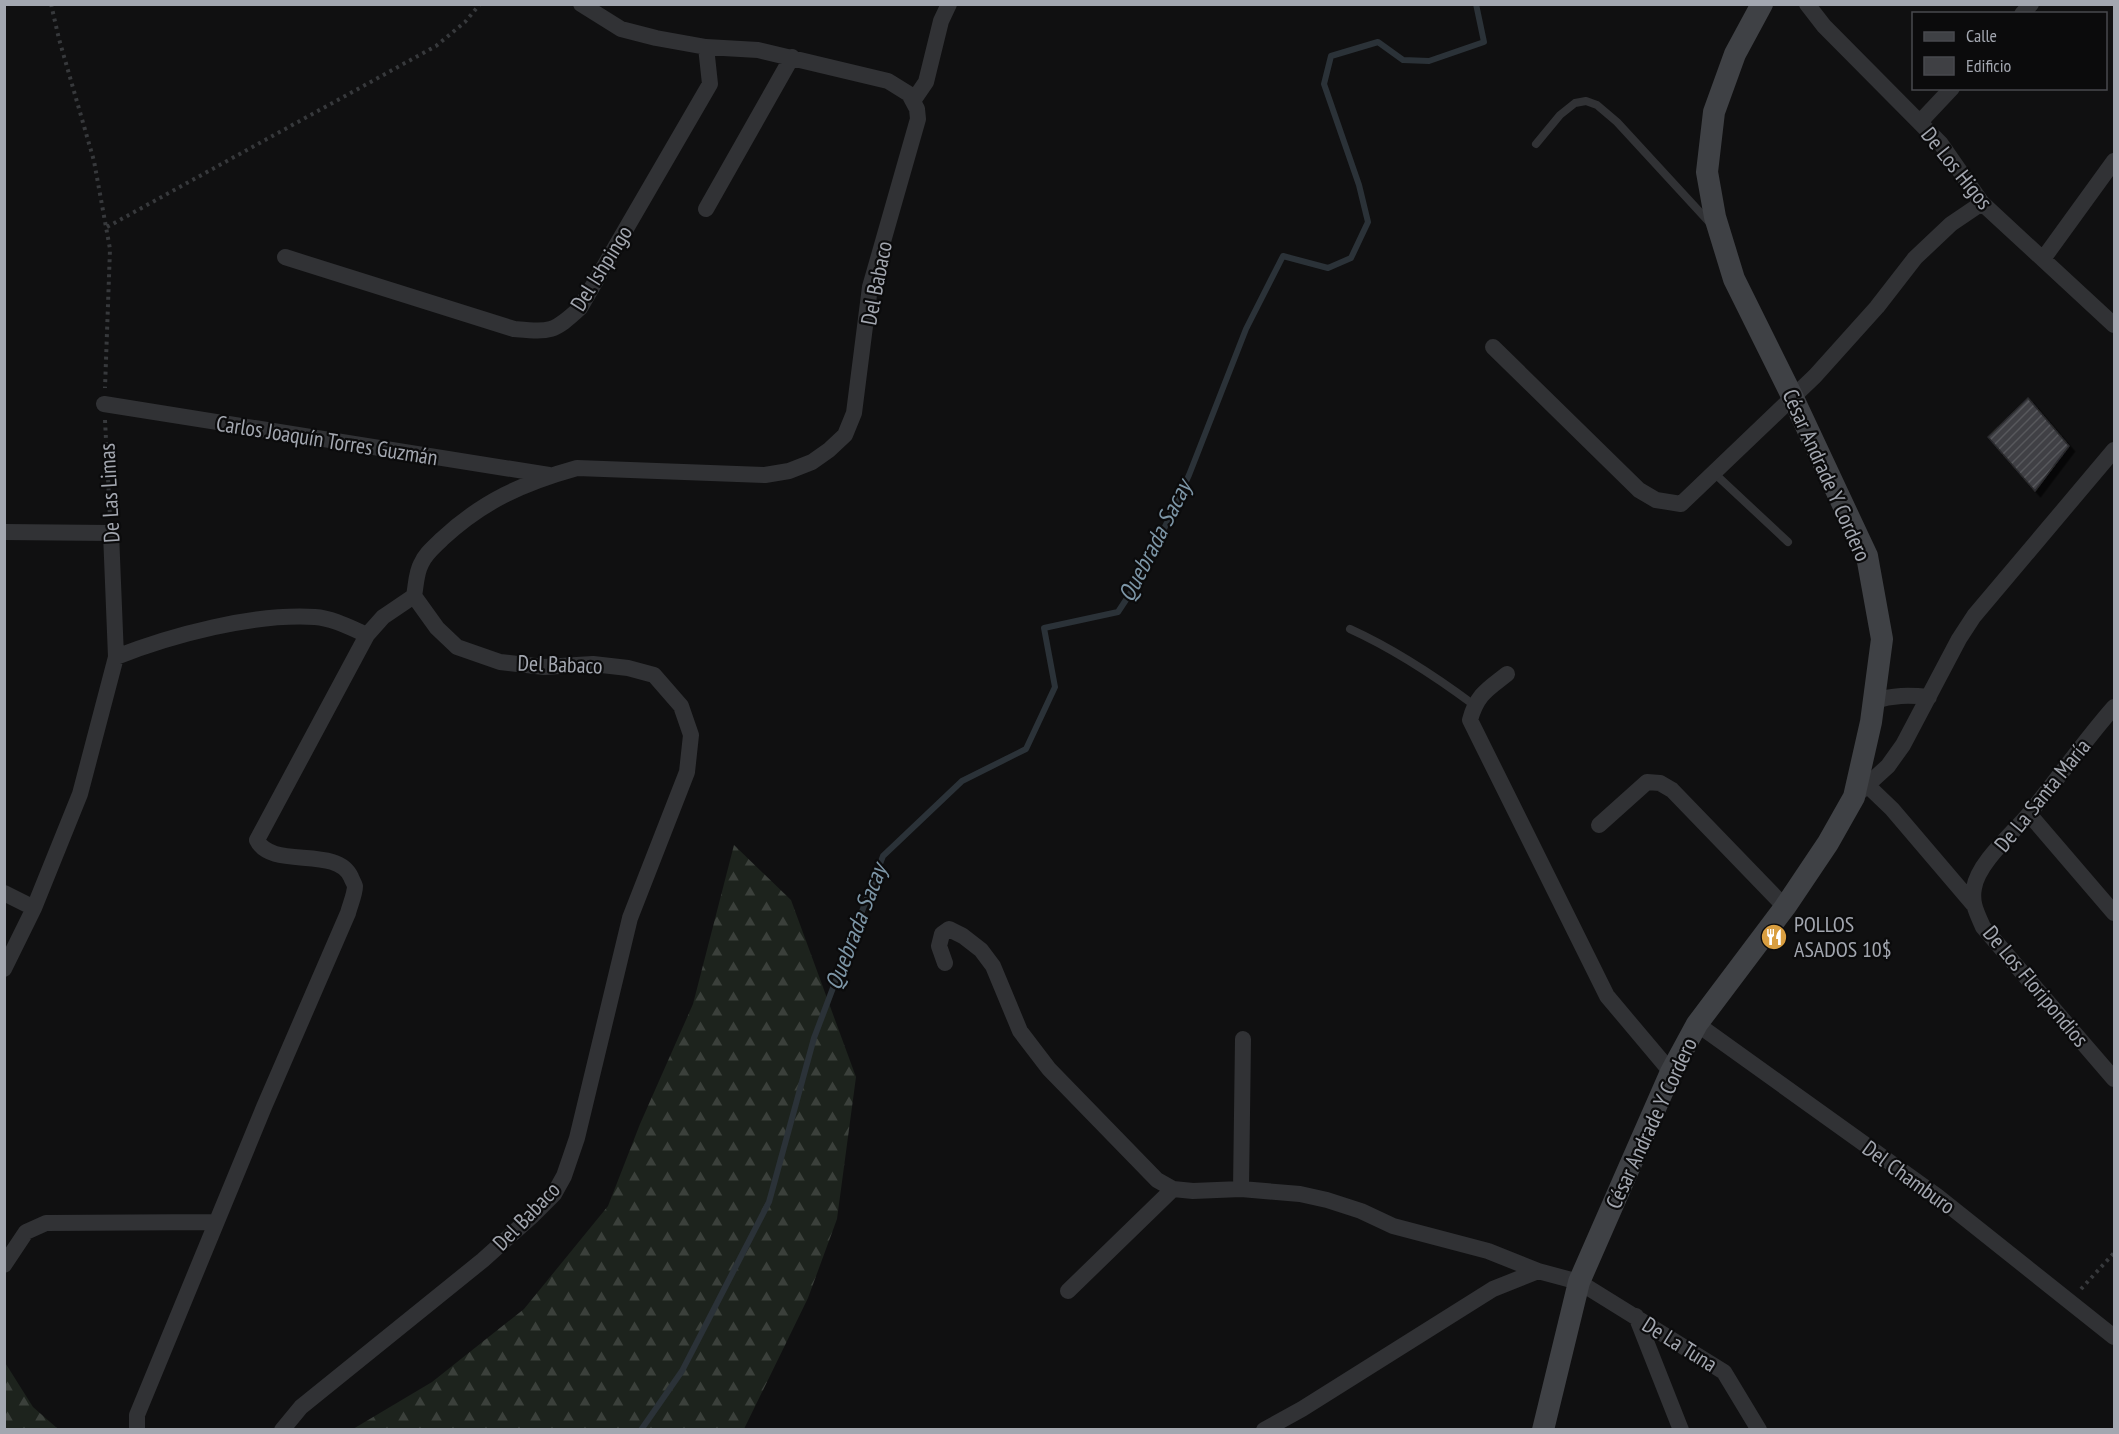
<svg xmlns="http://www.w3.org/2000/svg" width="2119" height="1434" font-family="'PT Sans Narrow',sans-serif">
<defs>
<pattern id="forest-firs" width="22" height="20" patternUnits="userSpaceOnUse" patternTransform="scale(1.5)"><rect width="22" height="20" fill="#1d231d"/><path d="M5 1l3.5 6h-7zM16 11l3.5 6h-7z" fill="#3b403b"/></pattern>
<pattern id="building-hatch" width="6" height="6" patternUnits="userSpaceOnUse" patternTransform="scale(1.5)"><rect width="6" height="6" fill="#3f4044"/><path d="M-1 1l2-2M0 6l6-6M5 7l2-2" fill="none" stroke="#58595c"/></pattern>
<filter id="shadow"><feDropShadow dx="5.5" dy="5.5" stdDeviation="0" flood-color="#0009"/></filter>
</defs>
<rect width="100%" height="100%" fill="#101011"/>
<path fill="url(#forest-firs)" d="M734,845l57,55 65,177 -19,142 -29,79 -64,131h-391l79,-47 92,-73 84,-103 32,-82 53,-120z
M4,1361l29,46 25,22h-53z"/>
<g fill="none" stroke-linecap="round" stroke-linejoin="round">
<path stroke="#2b3238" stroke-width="6" d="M641,1430l41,-59 87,-169 45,-164 69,-182 79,-75 64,-32 29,-62 -11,-59 74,-16 25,-38 46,-99 57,-146 37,-73 45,12 23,-10 17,-36 -9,-37 -35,-101 7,-28 47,-14 25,18 26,1 55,-19 -8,-38"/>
</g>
<path fill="url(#building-hatch)" stroke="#2a2a2d" stroke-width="1.5" filter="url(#shadow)" d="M2028,398l41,48 -34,45 -47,-54z"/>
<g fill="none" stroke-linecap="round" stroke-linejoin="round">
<path stroke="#37393c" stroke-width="4" stroke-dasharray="3 4.5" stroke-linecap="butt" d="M51,4l8,35 35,122 16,88 -5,139
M107,227l329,-181 29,-24 15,-18
M105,420l5,97
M2081,1289l33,-36"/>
<path stroke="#313235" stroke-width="8" d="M1536,144l24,-29 15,-12 11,-2 11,4 20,17 93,101
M1713,472l75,70
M1350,629c44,20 85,47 124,76"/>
<path stroke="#313235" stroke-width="16" d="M1807,4l17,22 117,118 41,59 132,122
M2022,14l9,-10
M913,101l13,-19 15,-61 8,-17
M1920,122l32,-34
M706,209l86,-152
M285,257l229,72c36,3 39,4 66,-21l130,-224 -4,-37
M2043,259l71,-98
M1493,347l146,143 17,10 25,4 134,-128 62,-69 38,-49 36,-34 31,-21
M104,404l445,71
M4,532l107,1 5,124 -36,137 -46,114 -30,61
M116,657c56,-22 138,-44 199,-40 17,1 36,11 52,18
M1507,674c-19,15 -30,20 -37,46l137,276 64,76
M1874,701c19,-6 35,-6 55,-4
M2114,707c-30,34 -56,72 -86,108 -16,19 -50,48 -54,73 -3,15 3,25 9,39l131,152
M1867,785l25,24 81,95
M1854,797l34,-31 15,-21 56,-106 15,-23 140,-166
M2029,814l85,99
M1599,825l48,-43 13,1 12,7 113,117
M4,893l30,15
M945,963l-6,-17 3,-12 7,-5 14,7 18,14 12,16 27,65 29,38 108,111 16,9 20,2 48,-2 59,5 27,6 34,11 32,15 95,25 50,20
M1697,1024l240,172 177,141
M1241,1189l2,-150
M4,1265l22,-33 20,-9 170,-1
M1068,1291l105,-102
M1636,1316l45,114
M137,1430v-15l127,-308 84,-194c2,-8 7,-19 7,-27 0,-1 -4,-8 -4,-9 -14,-32 -80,-7 -94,-37l110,-205 16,-18 31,-21
M282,1430l19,-23 182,-147 49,-44 22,-22 10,-18 13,-38 53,-220 57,-146 4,-37 -10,-29 -27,-31 -26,-7 -35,-4 -49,3 -44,-5 -43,-15 -20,-19 -23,-32c2,-10 2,-23 7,-32 4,-10 13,-17 21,-25 41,-38 81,-56 135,-71l188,7 24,-4 23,-9 17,-12 16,-15 9,-22 16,-126 48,-168 -1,-10 -8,-15 -21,-13 -130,-31 -52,-3 -50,-9 -35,-9 -40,-25
M1264,1430l38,-21 191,-120 45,-18 41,11 145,90 35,58"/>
<path stroke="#3f4145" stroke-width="22" d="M1543,1430l36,-148 92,-210 26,-48 88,-117 43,-64 26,-46 17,-75 11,-83 -15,-83 -74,-158 -59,-119 -19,-62 -8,-45 7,-60 21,-58 27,-50"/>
</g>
<defs>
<g id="restaurant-disc" transform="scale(1.35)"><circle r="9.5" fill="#d99e40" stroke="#0b0b0c"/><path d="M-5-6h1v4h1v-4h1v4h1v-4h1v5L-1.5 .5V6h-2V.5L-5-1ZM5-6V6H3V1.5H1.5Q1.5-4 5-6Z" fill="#fff"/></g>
</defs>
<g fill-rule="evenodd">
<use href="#restaurant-disc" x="1774" y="937"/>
</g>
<g text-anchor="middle" stroke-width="4.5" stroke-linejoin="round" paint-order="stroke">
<g font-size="22" fill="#a3a7b0" stroke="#0b0b0c">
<text transform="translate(1957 168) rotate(51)" y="8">De Los Higos</text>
<text transform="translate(601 268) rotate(-58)" y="8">Del Ishpingo</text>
<text transform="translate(876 283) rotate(-79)" y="8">Del Babaco</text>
<text transform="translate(327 440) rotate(9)" y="8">Carlos Joaquín Torres Guzmán</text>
<text transform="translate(1827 475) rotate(66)" y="8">César Andrade Y Cordero</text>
<text transform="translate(109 493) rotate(-93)" y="8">De Las Limas</text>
<text transform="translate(560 664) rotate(2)" y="8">Del Babaco</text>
<text transform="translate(2042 795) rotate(-51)" y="8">De La Santa María</text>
<text transform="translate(2036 986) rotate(50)" y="8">De Los Floripondios</text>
<text transform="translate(1651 1123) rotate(-65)" y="8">César Andrade Y Cordero</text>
<text transform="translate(1909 1177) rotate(36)" y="8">Del Chamburo</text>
<text transform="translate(526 1216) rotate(-46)" y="8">Del Babaco</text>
<text transform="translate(1680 1344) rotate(32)" y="8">De La Tuna</text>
</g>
<g font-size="22" fill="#a3a7b0" stroke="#0b0b0c" text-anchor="start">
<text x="1794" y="932">POLLOS<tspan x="1794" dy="25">ASADOS 10$</tspan></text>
</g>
<g font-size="24" font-style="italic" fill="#7d96a7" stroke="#0b0b0c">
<text transform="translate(1155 541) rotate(-63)" y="8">Quebrada Sacay</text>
<text transform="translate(856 927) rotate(-69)" y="8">Quebrada Sacay</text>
</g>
</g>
<rect width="2119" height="1434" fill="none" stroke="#a3a7b0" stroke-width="12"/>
<rect x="1912" y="12" width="195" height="78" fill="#0b0b0c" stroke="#48494e" stroke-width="1.5"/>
<rect x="1924" y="32" width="30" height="9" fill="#3f4145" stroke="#48494e" stroke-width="1.5"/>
<text x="1966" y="42" font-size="18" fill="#a3a7b0">Calle</text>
<rect x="1924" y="57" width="30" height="18" fill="#3f4044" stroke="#48494e" stroke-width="1.5"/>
<text x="1966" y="72" font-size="18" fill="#a3a7b0">Edificio</text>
</svg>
